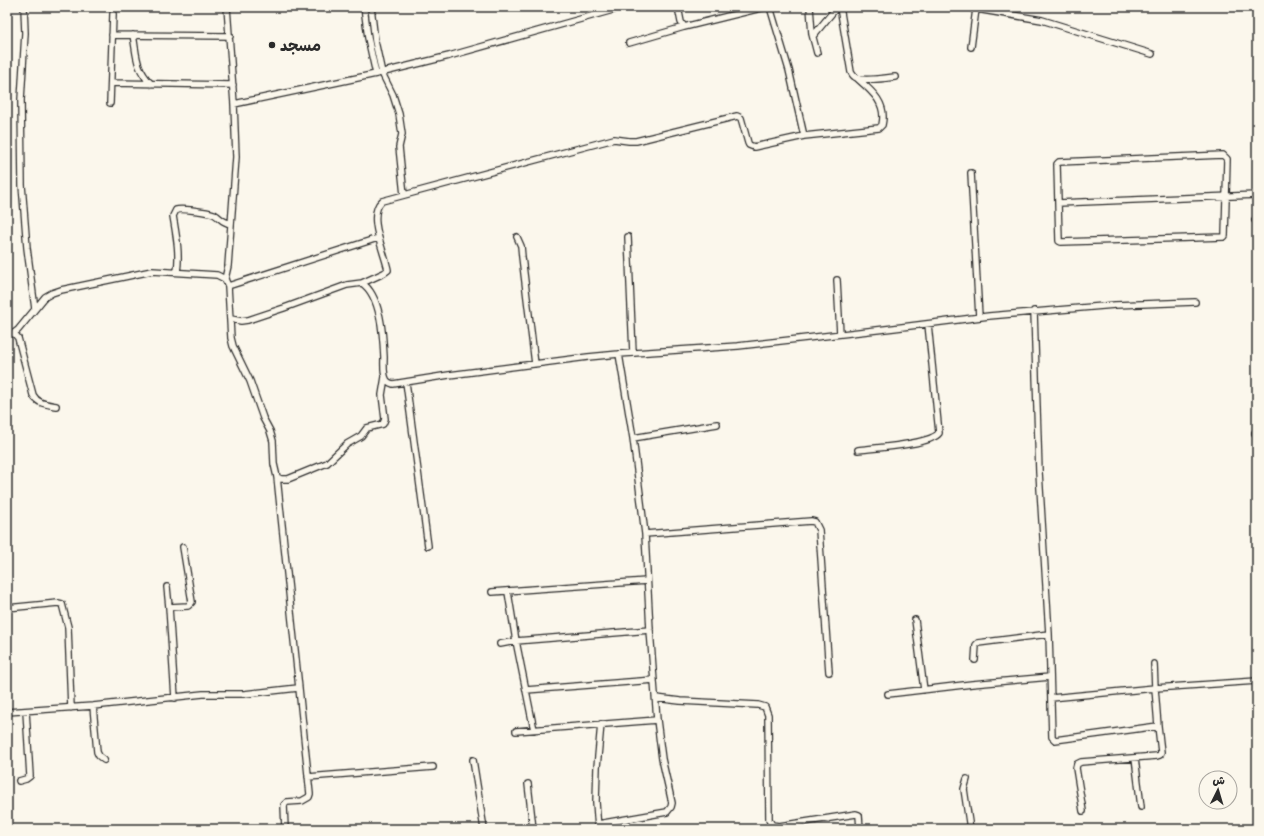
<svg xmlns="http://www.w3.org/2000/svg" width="1264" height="836" font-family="'Indie Flower','Playpen Sans Arabic',sans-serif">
<rect width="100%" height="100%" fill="#fbf7ec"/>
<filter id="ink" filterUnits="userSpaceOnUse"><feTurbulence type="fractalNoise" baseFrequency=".025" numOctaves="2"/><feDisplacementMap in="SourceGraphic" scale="8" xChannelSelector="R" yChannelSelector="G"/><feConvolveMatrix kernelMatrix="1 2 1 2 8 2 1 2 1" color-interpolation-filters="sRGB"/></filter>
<g filter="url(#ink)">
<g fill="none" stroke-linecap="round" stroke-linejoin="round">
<g stroke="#2b2b2b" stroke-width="8">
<path id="street" d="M24,7l1,26 -4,67 1,85 5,63 8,61
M364,7l4,31 8,36
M371,7l4,34 7,32 11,22 6,19 3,20 -3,13 5,48
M678,7l3,15 3,5 81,-20
M770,7l19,63 15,66
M810,7l2,27 5,19
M840,7l11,65c1,2 2,4 4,5 5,5 32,1 40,0
M964,7l78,13 110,34
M112,35l118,1
M133,35c4,21 2,32 18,49
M813,36l24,-29
M629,43l55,-16
M971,47l5,-38
M111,83l122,2
M110,103l3,-89
M234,104l142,-30 73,-18 171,-48 10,-1
M1223,155l4,4 -2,77 -1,1 -163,5 -2,-1 -2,-77 2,-2z
M971,173l8,144
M1058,203l199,-8
M1255,220h2
M517,237l4,9 1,11 13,107
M628,237l5,116
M177,272c3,-19 -1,-38 -4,-56l3,-6c5,-2 32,2 38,4 7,4 7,8 17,10
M225,279l3,-13 8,-109 -2,-53 -7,-97
M837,280l3,54
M362,283l22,-10 4,-3c-3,-17 -22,-55 -6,-69l232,-62 15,2h7l101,-25 4,2 7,25 1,2 5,2 50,-11 75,-8 3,-3c5,-21 -9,-33 -24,-46
M228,286l150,-48
M1034,311l5,161 10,162 3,103 3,3 103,-14 3,26 -1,3 -3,1 -76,6 -4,2 -1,4 7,43
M231,319l10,2 7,-1 36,-12 63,-23 15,-2c19,13 21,52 22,74 0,6 -1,16 2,22 1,3 4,4 7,5l56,-9 139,-18 31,-3 119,-8 156,-18 95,-12 126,-11 80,-3
M14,333l4,5 15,57c5,9 13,9 23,11
M7,335l7,-2 4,-3 27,-33 7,-4 9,-3 91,-19 65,4 8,4 3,7 3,52 2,8 17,35 13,37 7,13 3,10 1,23 3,13 33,317 -1,3 -7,4 -15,1 -3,3 1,24
M406,382l22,164
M1255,433h2
M633,438l84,-14
M858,450c16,-2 72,-5 81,-17l-11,-109
M277,477l4,2h7l39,-16 20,-19 14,-8 6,-8 16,-4 2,-5 -3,-24 3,-18
M645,534l166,-13 4,1 4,8 10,142
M167,587l2,20 6,91
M492,592l155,-11
M508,592l8,49 18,89
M169,607l19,-1 4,-4 -9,-55
M7,608l51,-5 4,1 6,23 3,81
M915,620l9,70
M500,644l16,-3 134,-11
M975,660l1,-15 2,-2 71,-9
M1154,664l1,24 102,-7
M526,690l128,-10
M888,694l84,-10 78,-7
M656,698l24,3 78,4 7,2 3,8 1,105 3,5 7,1 77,-12 3,1 1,14
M1051,698l104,-10 3,38
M93,706l4,46 2,4 5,4
M7,712l86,-6 110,-12h41l54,-6
M516,731l141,-11
M1135,758l6,49
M473,760l11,69
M308,777l125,-10
M967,779l-3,10 6,40
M19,781l7,-2 4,-3 -4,-65
M528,784l5,45
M598,824l69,-12 4,-5 1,-4 -10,-44 -5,-39 -7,-90 -5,-96 -12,-96 -14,-84
M598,829l-2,-27 1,-35 4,-43"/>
</g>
<use href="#street" stroke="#fbf7ec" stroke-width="5.5"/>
</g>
</g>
<circle fill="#2b2b2b" stroke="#fbf7ec" stroke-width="1.5" cx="272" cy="45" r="4"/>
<g text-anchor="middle" stroke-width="3" stroke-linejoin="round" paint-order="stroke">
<g font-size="16" font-weight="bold" fill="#2b2b2b" stroke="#fbf7ec" text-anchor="start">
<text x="280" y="51">مسجد</text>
</g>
</g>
<rect width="1264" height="836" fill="none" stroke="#fbf7ec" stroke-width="24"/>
<rect x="12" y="12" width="1240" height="812" fill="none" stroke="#2b2b2b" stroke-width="1.5" filter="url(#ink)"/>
<g transform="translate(1218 790) rotate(5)"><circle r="19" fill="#fbf7ec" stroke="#a8a59f"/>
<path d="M0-3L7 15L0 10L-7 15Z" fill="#2b2b2b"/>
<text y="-6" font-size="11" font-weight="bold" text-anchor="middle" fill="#2b2b2b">ش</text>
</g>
</svg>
